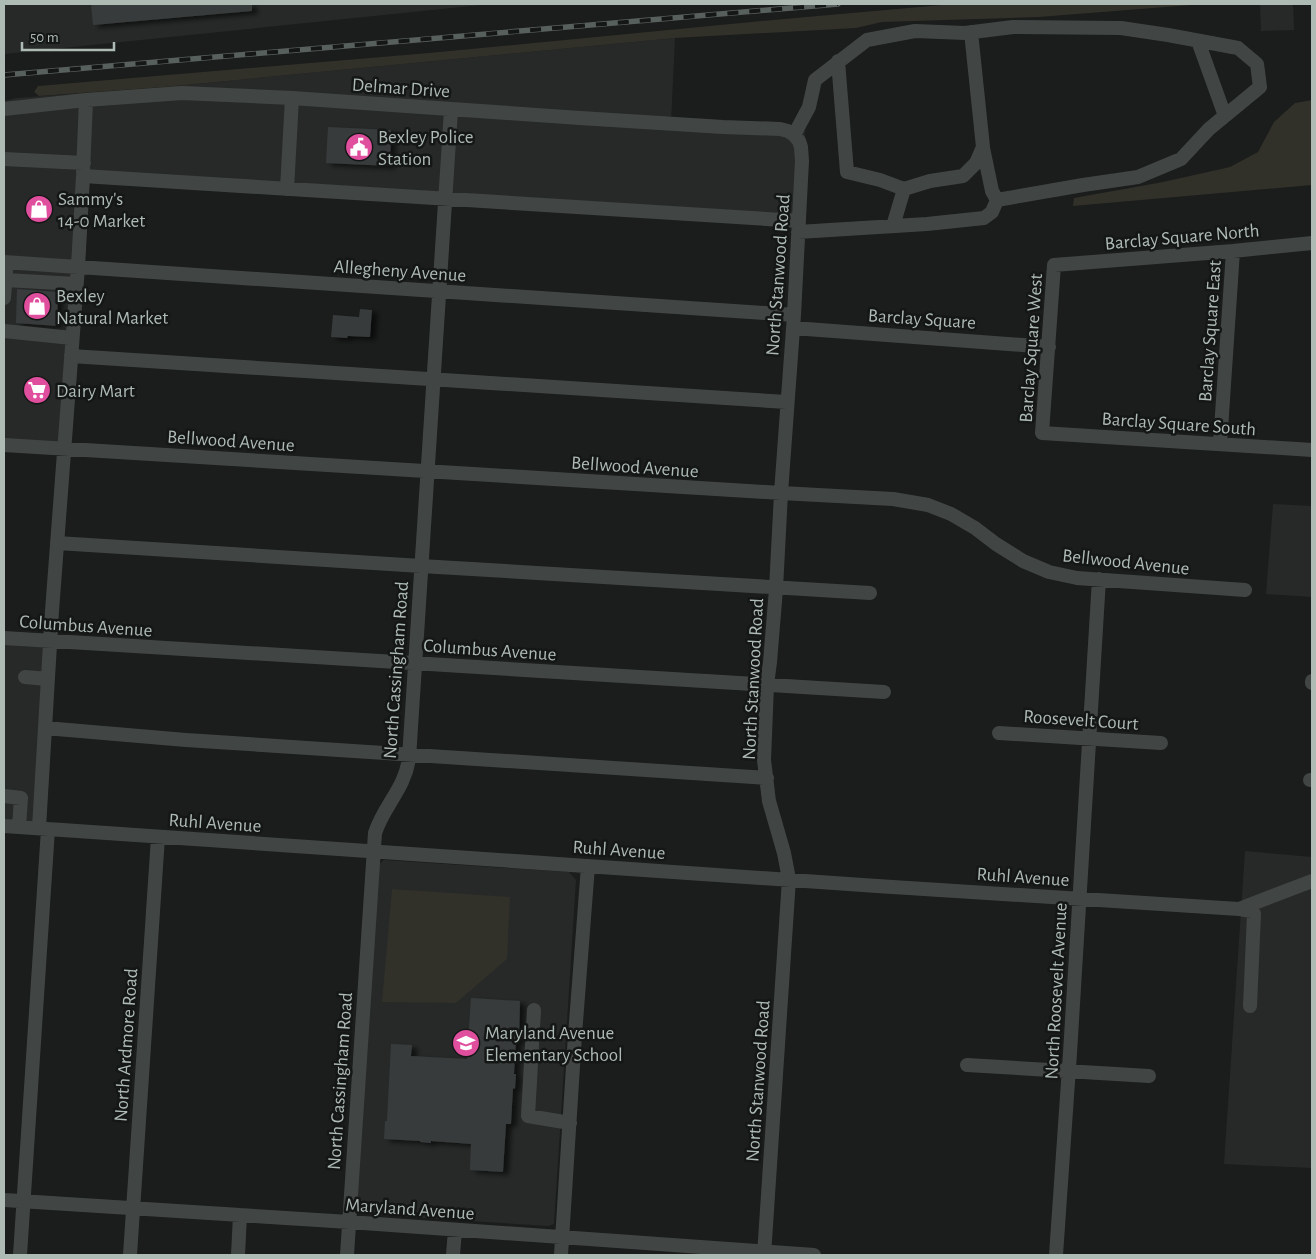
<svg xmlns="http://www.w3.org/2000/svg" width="1316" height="1259" font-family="'Alegreya Sans',sans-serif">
<defs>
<filter id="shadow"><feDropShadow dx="5.5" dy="3" stdDeviation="2.5" flood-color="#0009"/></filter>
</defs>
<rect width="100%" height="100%" fill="#1b1c1c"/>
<path fill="#272929" d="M4,4h487l-487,50z
M1260,4h33l1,26 -33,1z
M675,38l-4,84 134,9 -5,93 -717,-49 -19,274 -60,-5v-343l13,-3 147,-11z
M1273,504l39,2v91l-46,-3z
M4,638l50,4 -13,187 -37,-3z
M1245,851l67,6v311l-88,-4z
M384,860l185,12 7,8 -22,344 -5,2 -189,-12 -4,-8 21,-340z"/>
<path fill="#313129" d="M953,4h251l-165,13 -157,5 -26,6 -181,10 -511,49 -125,9 -5,-4 4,-6 391,-33 344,-33z
M1312,100v85l-239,21 1,-8 89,-16 67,-15 28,-15 16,-30 21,-19z
M392,889l118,8 -3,62 -51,44 -74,-1z"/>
<path fill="#383b3b" filter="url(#shadow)" d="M91,4h161v7l-159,14z
M328,127l63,3 -1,36 -64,-3z
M17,289l41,3 -1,34 -41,-3z
M360,309l12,1 -2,27 -22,-1 -1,2 -16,-1 2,-22 26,2z
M471,998l49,3 -1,41 -3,-1 -2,33h2l-1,15 -2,-1 -2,36h-5l-3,48 -33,-2 1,-26 -40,-3v2l-11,-1v-1l-36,-2 1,-18h2l4,-77 21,1 -1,11 56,3z"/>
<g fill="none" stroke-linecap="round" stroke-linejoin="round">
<path stroke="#414644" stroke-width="14" d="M1198,41l27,75
M838,61l9,111 33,8 24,9
M4,109l82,-9 96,-7 110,5 288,20 143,9 57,2 8,2 6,4 5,6 2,6 1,14 -8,154 -13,178 -5,96 -6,73 -3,23 -3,75 5,41 15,52 5,26 -25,376
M794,135l15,-28 6,-27 52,-40 48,-9 50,2 48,-6 108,1 47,7 70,13 19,16 3,23 -51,42 -28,30 -43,18 -55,8 -86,15 -5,12 -8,6 -57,6 -129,8
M983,148l9,43 5,9
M4,159l80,4
M83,172l3,-72
M287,189l5,-91
M893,226l11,-37 26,-8 33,-5 13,-13 7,-16 -12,-115
M1312,243l-79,8 -179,14 -12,168 270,17
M4,262l790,53
M5,280l71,4
M4,298l2,-27
M793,328l256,19
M4,331l68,7
M71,356l716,46
M1220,444l13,-193
M4,445l777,48 112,6 35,6 23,9 24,14 21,16 27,17 26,11 28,6 168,12
M57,543l364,23 449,27
M4,638l880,54
M25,677l23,2
M1312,683v-2
M45,728l141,12 581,38
M999,733l162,10
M1310,780h2
M4,796l17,2 -2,29
M4,826l873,60 362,23 73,-28
M39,828l13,-217 26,-344 5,-91 716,45
M1239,909l13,2 2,3 -4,92
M534,1010l-6,106 42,7
M967,1065l182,11
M4,1200l345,22 465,33
M20,1255l28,-426
M130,1255l28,-418
M238,1255l2,-40
M347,1255l28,-422c9,-28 30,-44 34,-75l42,-648
M453,1255l2,-25
M561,1255l14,-220 13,-169
M1056,1255l14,-202 29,-474"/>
<g stroke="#58605d" stroke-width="5.5">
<path id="rail" d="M4,75l834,-71"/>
</g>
<use href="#rail" stroke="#151717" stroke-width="4" stroke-dasharray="11" stroke-linecap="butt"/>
</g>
<defs>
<g id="civic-disc" transform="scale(1.4375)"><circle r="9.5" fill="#e04f9e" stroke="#151717"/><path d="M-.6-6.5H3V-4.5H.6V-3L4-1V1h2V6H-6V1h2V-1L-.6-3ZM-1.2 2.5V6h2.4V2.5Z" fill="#fff"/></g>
<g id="shop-disc" transform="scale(1.4375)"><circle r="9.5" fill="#e04f9e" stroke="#151717"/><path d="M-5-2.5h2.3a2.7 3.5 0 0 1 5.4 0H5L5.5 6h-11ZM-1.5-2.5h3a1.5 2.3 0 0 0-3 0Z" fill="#fff"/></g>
<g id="supermarket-disc" transform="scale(1.4375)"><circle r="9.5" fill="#e04f9e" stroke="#151717"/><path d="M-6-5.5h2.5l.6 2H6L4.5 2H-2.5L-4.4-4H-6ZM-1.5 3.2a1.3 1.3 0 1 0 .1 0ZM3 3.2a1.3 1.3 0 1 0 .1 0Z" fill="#fff"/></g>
<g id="school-disc" transform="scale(1.4375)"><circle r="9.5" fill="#e04f9e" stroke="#151717"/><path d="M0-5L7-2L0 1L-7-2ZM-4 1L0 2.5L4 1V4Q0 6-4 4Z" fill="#fff"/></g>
</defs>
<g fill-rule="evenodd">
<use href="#civic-disc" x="359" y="147"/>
<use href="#shop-disc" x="39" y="209"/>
<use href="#shop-disc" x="37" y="306"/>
<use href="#supermarket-disc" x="37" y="390"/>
<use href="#school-disc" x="466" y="1043"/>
</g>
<g text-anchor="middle" stroke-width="5" stroke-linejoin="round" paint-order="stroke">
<g font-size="19" fill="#aebab4" stroke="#151717">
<text transform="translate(401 87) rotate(4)" y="7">Delmar Drive</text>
<text transform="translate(1182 236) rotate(-5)" y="7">Barclay Square North</text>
<text transform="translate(400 270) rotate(4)" y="7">Allegheny Avenue</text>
<text transform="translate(777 275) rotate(-86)" y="7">North Stanwood Road</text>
<text transform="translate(922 318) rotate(4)" y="7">Barclay Square</text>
<text transform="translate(1209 331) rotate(-86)" y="7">Barclay Square East</text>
<text transform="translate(1030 348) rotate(-86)" y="7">Barclay Square West</text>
<text transform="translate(1179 423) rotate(4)" y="7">Barclay Square South</text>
<text transform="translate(231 440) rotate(4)" y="7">Bellwood Avenue</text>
<text transform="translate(635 466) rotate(4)" y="7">Bellwood Avenue</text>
<text transform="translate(1126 561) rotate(6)" y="7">Bellwood Avenue</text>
<text transform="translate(86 625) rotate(4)" y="7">Columbus Avenue</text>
<text transform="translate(490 649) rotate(4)" y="7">Columbus Avenue</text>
<text transform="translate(395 670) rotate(-86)" y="7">North Cassingham Road</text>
<text transform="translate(752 679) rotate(-87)" y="7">North Stanwood Road</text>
<text transform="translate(1081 719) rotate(4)" y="7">Roosevelt Court</text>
<text transform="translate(215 822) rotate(4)" y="7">Ruhl Avenue</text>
<text transform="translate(619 849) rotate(4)" y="7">Ruhl Avenue</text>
<text transform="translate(1023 876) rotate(4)" y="7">Ruhl Avenue</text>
<text transform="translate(1055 991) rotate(-87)" y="7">North Roosevelt Avenue</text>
<text transform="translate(125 1045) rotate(-86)" y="7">North Ardmore Road</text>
<text transform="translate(339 1081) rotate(-86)" y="7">North Cassingham Road</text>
<text transform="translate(757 1081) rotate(-86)" y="7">North Stanwood Road</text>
<text transform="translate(410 1208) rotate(4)" y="7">Maryland Avenue</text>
</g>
<g font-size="19" fill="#aebab4" stroke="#151717" text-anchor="start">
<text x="378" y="143">Bexley Police<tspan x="378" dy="22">Station</tspan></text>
<text x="58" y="205">Sammy's<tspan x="58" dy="22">14-0 Market</tspan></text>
<text x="56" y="302">Bexley<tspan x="56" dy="22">Natural Market</tspan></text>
<text x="56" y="397">Dairy Mart</text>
<text x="485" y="1039">Maryland Avenue<tspan x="485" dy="22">Elementary School</tspan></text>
</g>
</g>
<rect width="1316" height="1259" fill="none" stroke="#aebab4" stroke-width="10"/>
<path d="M22 42v8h92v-8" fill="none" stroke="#aebab4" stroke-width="2.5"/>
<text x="30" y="42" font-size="15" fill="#aebab4" stroke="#151717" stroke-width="4" paint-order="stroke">50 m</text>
</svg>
